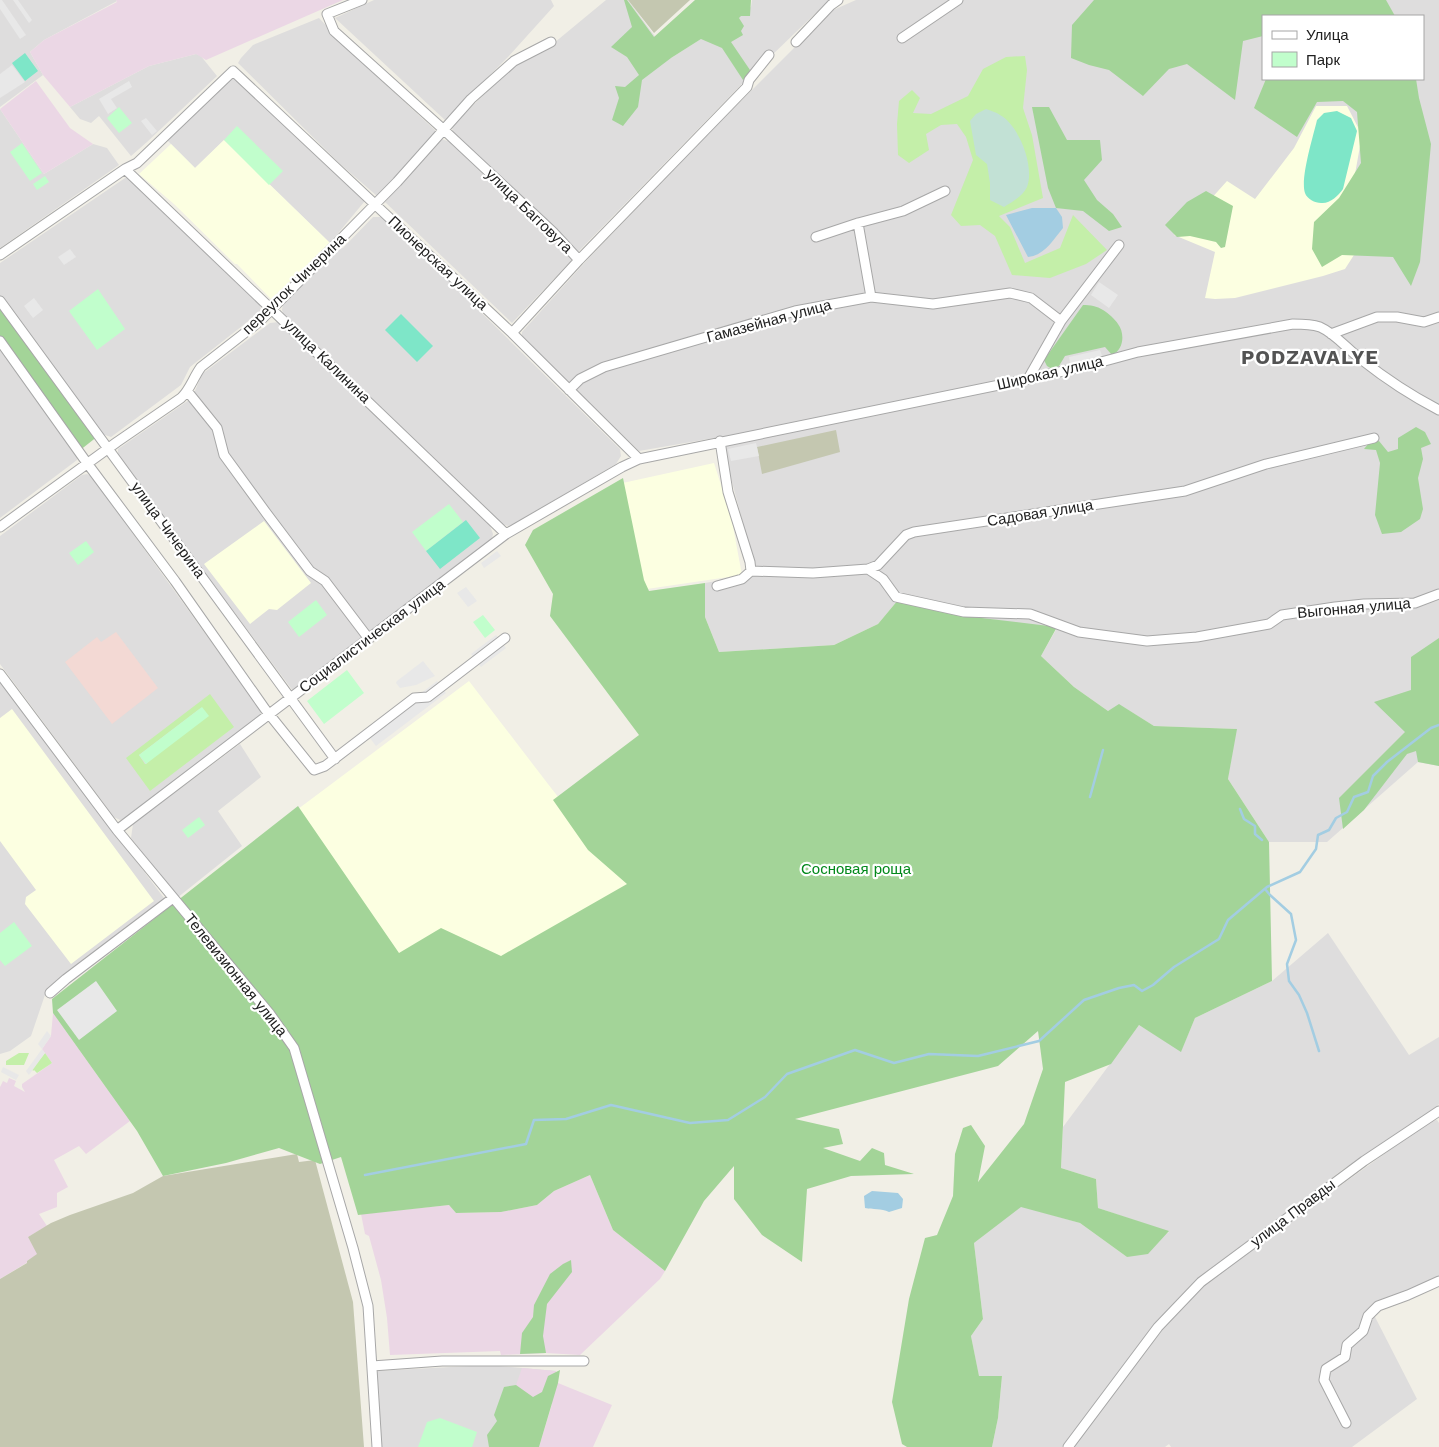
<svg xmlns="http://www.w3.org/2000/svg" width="1439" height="1447" font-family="'Work Sans',sans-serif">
<rect width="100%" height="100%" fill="#f1efe6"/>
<path fill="#dedddd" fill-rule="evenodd" d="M0,0h116l1,1 -73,39 -14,12 13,23 -43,32z
M374,0h177l3,6 -46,51 -63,63 -110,-102z
M606,0h22l43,58 80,-51 1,-7h83l-12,6 -82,79 -163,167 -27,-28 -98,-91 -1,-7 64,-63 38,-20z
M856,0h583v766l-21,-4 -91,80h-58l-41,-63 8,-50 -82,-3 -34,-21 -12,6 -34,-24 -33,-31 16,-28 -92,-12 -67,-16 -20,24 -44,21 -115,7 -14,-35v-34l39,-7 12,-4 -36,-135 -81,14 -117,-113v-6l66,-73 120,-125 123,-123zM1263,16h160v63h-160z
M319,18l38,40 80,74 -60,64 -38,-33 -101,-100 3,-5 12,-13z
M196,54l4,1 17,21 -70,66 -16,14 -32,-40 -8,7 -11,-4 -10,-12 79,-41z
M231,76l11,1 122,119v6l-34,41 -106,-103 -29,28 -29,-29z
M0,109l44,65 49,-30 14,4 12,17 -119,83z
M441,139l10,3 95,88 25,27v4l-59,62 -127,-121z
M128,176l132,127 1,8 -71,56 -9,18 -70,52 -9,-3 -102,-138v-33z
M373,217h11l236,232 1,7 -5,8 -102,60 -6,2 -6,-2 -218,-208 -2,-6 1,-6 54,-55 6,-1z
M279,322l211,204 3,8 -1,4 -3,4 -196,149 -175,-234v-8l74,-51 10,-24 68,-51z
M0,348l78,108 -1,4 -77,58z
M87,474l5,3 167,231 2,5 -2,4 -133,102 -6,1 -6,-3 -114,-153v-128l82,-61z
M0,681l164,217v3l-94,68 -23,20 -16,47 -21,15 -10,3z
M240,744l21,33 -43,34 24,35 -65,52 -46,-60 2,-14z
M1328,933l81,122 30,-18v67l-9,9 -88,57 -146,112 -34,34 -100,131h-70l6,-29 4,-42 -23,1 -8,-41 12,-17 -9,-76 47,-37 59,17 47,34 42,-25 -71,-24 -2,-29 -35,-11 2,-41 76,-102 42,26 14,-33 77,-37z
M1437,1120l2,3v154l-31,14 -34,12 -1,10 44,86 -65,48h-181l-2,-3 -4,3h-93l90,-118 42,-45 226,-163z
M488,1365l68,6 -17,76h-157l-6,-76z"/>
<path fill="#f3d9d4" d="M116,632l42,56 -46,36 -47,-62 32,-25 4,5z"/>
<path fill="#ebd7e5" d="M116,0h227l-137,60 -10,-6 -47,12 -79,41 -27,-32 -13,-23 14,-12 73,-38z
M36,81l34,47 23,16 -49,30 -44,-65z
M53,1013l77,108 -44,33 -7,-8 -25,14 14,27 -11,6v14l-18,7 8,12 -19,11 10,17 -11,7 1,1 -28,17v-192l3,-6 4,2 2,-5 7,3 -2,5 11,6 -3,-5v-3l30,-21 -10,-14 9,-13z
M590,1175l23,55 52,41 -5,8 -80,76 -34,-2 -45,2 -1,-4 -110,4 -3,-37 -6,-38 -12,-44 -4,-2 -4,-20 88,-9 7,8 45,-1 36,-7 17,-14z
M522,1368l34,3 2,12 54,22 -19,42h-54l13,-43 -38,-13z"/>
<path fill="#fcffe1" d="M1316,106h31l15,29 -14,78 13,31 -16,25 -22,7 -88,22 -20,1 -10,-1 10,-46 -41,-17 26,-24 27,-30 28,18 39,-51z
M224,140l106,103 -59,56 -34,-35h-2l-61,-60 -35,-30 32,-30 24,24z
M714,463l17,53 11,59 -136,20 12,-111z
M264,521l47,62 -34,27 -8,-1 -19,15 -46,-60z
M469,681l79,103 54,69 31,36 -143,85 -172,57 -44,-204z
M12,709l142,192 -83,63 -46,-60 1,-7 10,-7 -36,-49v-123z"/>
<path fill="#c4c7b0" d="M628,0h62l-36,33z
M836,430l4,22 -78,22 -5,-27z
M297,1154l2,8 16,-2 38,142 11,145h-364v-168l27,-16v-2l10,-7 -9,-17 23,-14 19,-8 63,-22 30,-17z"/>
<path fill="#c4efa9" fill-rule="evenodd" d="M1025,56l2,14 -4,38 9,27 11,63 -44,18 11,11 15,36 35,-15 13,-33 34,35 -21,14 -36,14 -38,-3 -17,-39 -15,-11 -19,1 -10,-11 22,-55 -7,-23 -9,-13 -16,1 -15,9 3,16 -20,13 -11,-8 -1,-31 2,-23 13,-11 8,8 -7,15 18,1 37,-18 15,-27 23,-12z
M210,694l24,33 -84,64 -24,-33zM202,707l-56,57h-1l-6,-9z
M19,1053h10l-5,12h-18v-4z
M45,1053l7,10 -15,10 -3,-3 -1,1 -1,-2z"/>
<path fill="#a3d498" d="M624,0h3l27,37 41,-37h56l-1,16h-9l-2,2 5,8 -3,5 2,4 -12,7 19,28 -3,7 -4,3 -21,-32 -21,-9 -30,19 -29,22 -4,27 -15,19 -11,-6 7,-22 -4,-12 10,1 14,-12 -12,-18 -16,-10 21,-20z
M1094,0h292l9,16h-132v20l-20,5 -8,59 -48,-36 -18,5 -26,27 -34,-26 -20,-5 -18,-7 1,-33z
M1266,79h150l3,19 12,46 -11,118 -9,24 -18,-29 -51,-2 -20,12 -10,-18 2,-27 25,-24 22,-35 -4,-51 -14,-11 -26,1 -20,35 -43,-29z
M1032,107h17l18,33h33l2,20 -18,20 13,20 16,14 9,13 -13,4 -26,-20 -27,-3 -8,-20z
M1206,191l27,15 -8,41 -4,1 -5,-6 -26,-6 -13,1 -12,-12 22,-23z
M0,300l98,136 -19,15 -79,-110z
M1083,305c7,0 14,1 20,5 5,3 12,9 15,14 7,9 6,26 -6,31l-7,-8 -40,9 -6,10 -7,3 -5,-3 -3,-6z
M1416,427l9,5 6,12 -10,4 2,11 -5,19 5,31 -3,10 -19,13 -19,2 -7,-19 5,-52 -4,-13 -12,-1 5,-6 10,-2 9,11 10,-3v-11z
M623,478l21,102 5,11 56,-8v34l14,35 115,-7 44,-21 20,-24 67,16 92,11 -16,29 33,31 34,24 11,-7 35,22 83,3 -9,50 41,63 3,139 -77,37 -14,34 -42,-27 -28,39 -46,18 -4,86 35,11 2,29 71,23 -21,23 -21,3 -47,-34 -59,-16 -47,36 9,76 -12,17 8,40h23l-4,42 -6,29h-85l-5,-3 -10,-42 17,-103 16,-61 12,-3 16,-39 2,-42 8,-26 8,-3 14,21 -7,36 46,-58 19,-55 -5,-38 -40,35 -203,53 44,10 4,15 -20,4 37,13 12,-13 12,5 1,12 29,9 -63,2 -44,13 -5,73 -40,-27 -28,-36v-33l-30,35 -39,70 -52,-41 -23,-55 -36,16 -17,14 -36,7 -45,1 -7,-8 -91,10 -17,-58 -21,7 -41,-16 -53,15 -63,13 -26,-45 -84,-118 -1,-14 246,-193 101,147 42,-25 60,28 126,-72 -39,-34 -35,-50 86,-65 -89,-119 3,-22 -28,-49 8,-15z
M1439,638v128l-21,-4 -2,-11 -9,3 -43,56 -21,19 -4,-31 66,-66 -31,-30 37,-12v-33z
M571,1260l1,12 -25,32 -4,32 3,17 -26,1 2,-21 11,-16 1,-12 16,-31 13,-10z
M560,1370l-2,13 -19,64h-50l-2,-12 10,-14 -3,-6 10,-28 12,-2 17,12 9,-5 6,-16z"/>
<path fill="#c2e1d5" d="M986,109c5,2 10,3 14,6 19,10 35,52 27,72 -5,10 -15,15 -23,20l-14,-7v-17l-3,-19 -11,-9 -6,-34 6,-7z"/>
<path fill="#c1fecc" d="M119,107l13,16 -13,10 -12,-15z
M237,126l46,45 -14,14 -45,-45z
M22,143l20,30 -12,8 -20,-29z
M45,176l4,6 -12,8 -4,-6z
M98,289l27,40 -28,21 -28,-39z
M449,504l14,18 -37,29 -14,-19z
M86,541l8,11 -16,13 -9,-12z
M316,600l11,15 -28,22 -11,-15z
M483,615l12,15 -10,8 -12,-16z
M347,670l17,23 -40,31 -17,-23z
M202,707l7,9 -63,48 -7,-9z
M199,817l6,8 -17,13 -6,-8z
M14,922l18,24 -27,20 -5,-6v-27z
M440,1418l37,14 -5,15h-54l9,-25z"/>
<path fill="#7ee6c8" d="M25,53l13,18 -13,10 -13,-18z
M1337,111l14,7 6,13 -14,58c-5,7 -13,15 -22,14 -6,0 -14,-4 -16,-10 -5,-14 8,-56 12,-73l7,-7z
M401,314l32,32 -16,16 -32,-32z
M466,520l14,18 -40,31 -14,-18z"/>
<path fill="#e8e8e8" d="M0,0h2l24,35 -6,4 -20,-30z
M13,0h5l14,20 -3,3z
M12,65l13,17 -25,16v-24z
M129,81l3,6 -21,12 6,9 -9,6 -9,-15z
M146,118l11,13 -5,4 -11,-14z
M70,249l6,8 -12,8 -6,-8z
M1099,282l19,13 -9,13 -18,-13z
M34,298l9,12 -10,8 -9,-12z
M1100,350l2,6 -32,7 -1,-6z
M756,443l3,13 -28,5 -3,-12z
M497,551l4,5 -17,12 -3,-5z
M466,587l11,14 -9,6 -11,-14z
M496,635l10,13 -25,19 -10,-13z
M423,661l12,15 -19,9 -16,3 -4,-5 1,-2z
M437,681l9,12 -70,53 -9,-12z
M96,981l21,30 -38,29 -22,-30z
M47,1031l4,5 -9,13 3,4 -16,22 -3,-4 16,-22 -4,-5z
M3,1067l16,8 -3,5 -15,-8z"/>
<path fill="#a3cde2" d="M1032,208h24l6,9 1,11c-11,13 -18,27 -35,29l-22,-42z
M872,1191l26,2 5,6 -1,9 -13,4c-8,-4 -16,-2 -24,-4l-1,-12z"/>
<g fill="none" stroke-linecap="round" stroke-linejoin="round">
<path stroke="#a3cde2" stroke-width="2.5" d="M1090,797l13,-47
M1240,809l4,10 11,7v8l7,6
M1265,889l5,6 21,19 5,26 -9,24 2,17 10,14 8,18 12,38
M365,1175l161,-31 8,-24 32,-1 45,-14 79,18 38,-3 37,-23 22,-23 68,-24 39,13 35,-9 49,2 61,-15 45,-41 35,-12 15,-3 8,6 11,-6 21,-18 45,-28 9,-19 39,-33 33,-15 16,-23 2,-14 11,-5 7,-12 11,-6 7,-15 14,-5 5,-16 14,-14 44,-34 8,-3"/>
<g stroke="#a7a7a7" stroke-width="11">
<path id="minor" d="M362,0l-35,14 7,17 110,99 109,102 26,28
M902,38l56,-38
M796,42l35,-37 7,-5
M125,169l381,365
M858,223l13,74
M816,237l42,-14 45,-12 42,-20
M0,255l125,-86 12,-6 96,-92 279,262 127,126
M0,301l335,458
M512,333l67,-73 168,-173 2,-7 20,-25
M1331,334l46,-17h20l27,5 15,-5
M0,341l87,122 88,118 90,128 49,61 11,-4 89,-68 14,-1 77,-59
M1028,379l33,-58 58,-76
M569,390l11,-11 24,-12 191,-56 76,-14 62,7 77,-11 21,5 30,23
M188,392l29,36 7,27 43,59 43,57 15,10 44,58
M720,441l8,51 22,70 1,9
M0,527l117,-85 64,-44c9,-8 12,-20 20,-31l59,-46 137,-139 74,-83 43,-38 37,-19
M868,569l15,10 13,18 68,15 66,2 49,18 68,9 50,-4 72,-13 13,-9 53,-8 29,-3 51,-1 24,-9
M717,586l25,-7 9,-8 62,2 55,-4 10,-4 28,-30 8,-3 271,-41 81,-27 108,-26
M0,674l117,156 153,184 24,34 59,200 15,58 9,141
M117,830l389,-296 116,-67 17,-8 389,-80 62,-14 48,-13 155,-28c10,0 18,0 27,3 16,7 28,23 42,33 24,19 50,36 77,50
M50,993l16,-14 107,-81
M372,1366l70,-5h142
M1346,1423l-22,-43 2,-11 19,-12 2,-12 16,-14 5,-15 10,-10 30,-11 31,-14
M1068,1447l90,-120 43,-45 163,-121 75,-50"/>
</g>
<use href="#minor" stroke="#fff" stroke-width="9"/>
</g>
<g text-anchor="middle" stroke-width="4.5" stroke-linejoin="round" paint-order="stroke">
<g font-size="15" fill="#202020" stroke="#fff">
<text transform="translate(529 211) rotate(44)" y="5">улица Багговута</text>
<text transform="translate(438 263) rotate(43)" y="5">Пионерская улица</text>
<text transform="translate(294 284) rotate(-44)" y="5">переулок Чичерина</text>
<text transform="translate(769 321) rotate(-15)" y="5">Гамазейная улица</text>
<text transform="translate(327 361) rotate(44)" y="5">улица Калинина</text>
<text transform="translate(1050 373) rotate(-13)" y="5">Широкая улица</text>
<text transform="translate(1040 513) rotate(-9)" y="5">Садовая улица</text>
<text transform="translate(168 530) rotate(54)" y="5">улица Чичерина</text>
<text transform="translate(1354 608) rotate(-5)" y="5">Выгонная улица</text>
<text transform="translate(372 636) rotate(-37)" y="5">Социалистическая улица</text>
<text transform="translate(236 975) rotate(51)" y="5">Телевизионная улица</text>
<text transform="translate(1293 1213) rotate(-37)" y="5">улица Правды</text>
</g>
<g font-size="15" fill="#03891c" stroke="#fff">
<text x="856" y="874">Сосновая роща</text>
</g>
<g font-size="20" font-weight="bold" letter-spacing="1" fill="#535353" stroke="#fff">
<text x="1310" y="364">PODZAVALYE</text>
</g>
</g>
<rect x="1262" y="15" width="162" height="65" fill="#ffffff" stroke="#a6a6a6"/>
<rect x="1272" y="31" width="25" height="8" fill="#ffffff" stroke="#a6a6a6"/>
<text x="1306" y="40" font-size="15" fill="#202020">Улица</text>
<rect x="1272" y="52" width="25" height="15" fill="#c1fecc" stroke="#a6a6a6"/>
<text x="1306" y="65" font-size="15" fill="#202020">Парк</text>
</svg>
